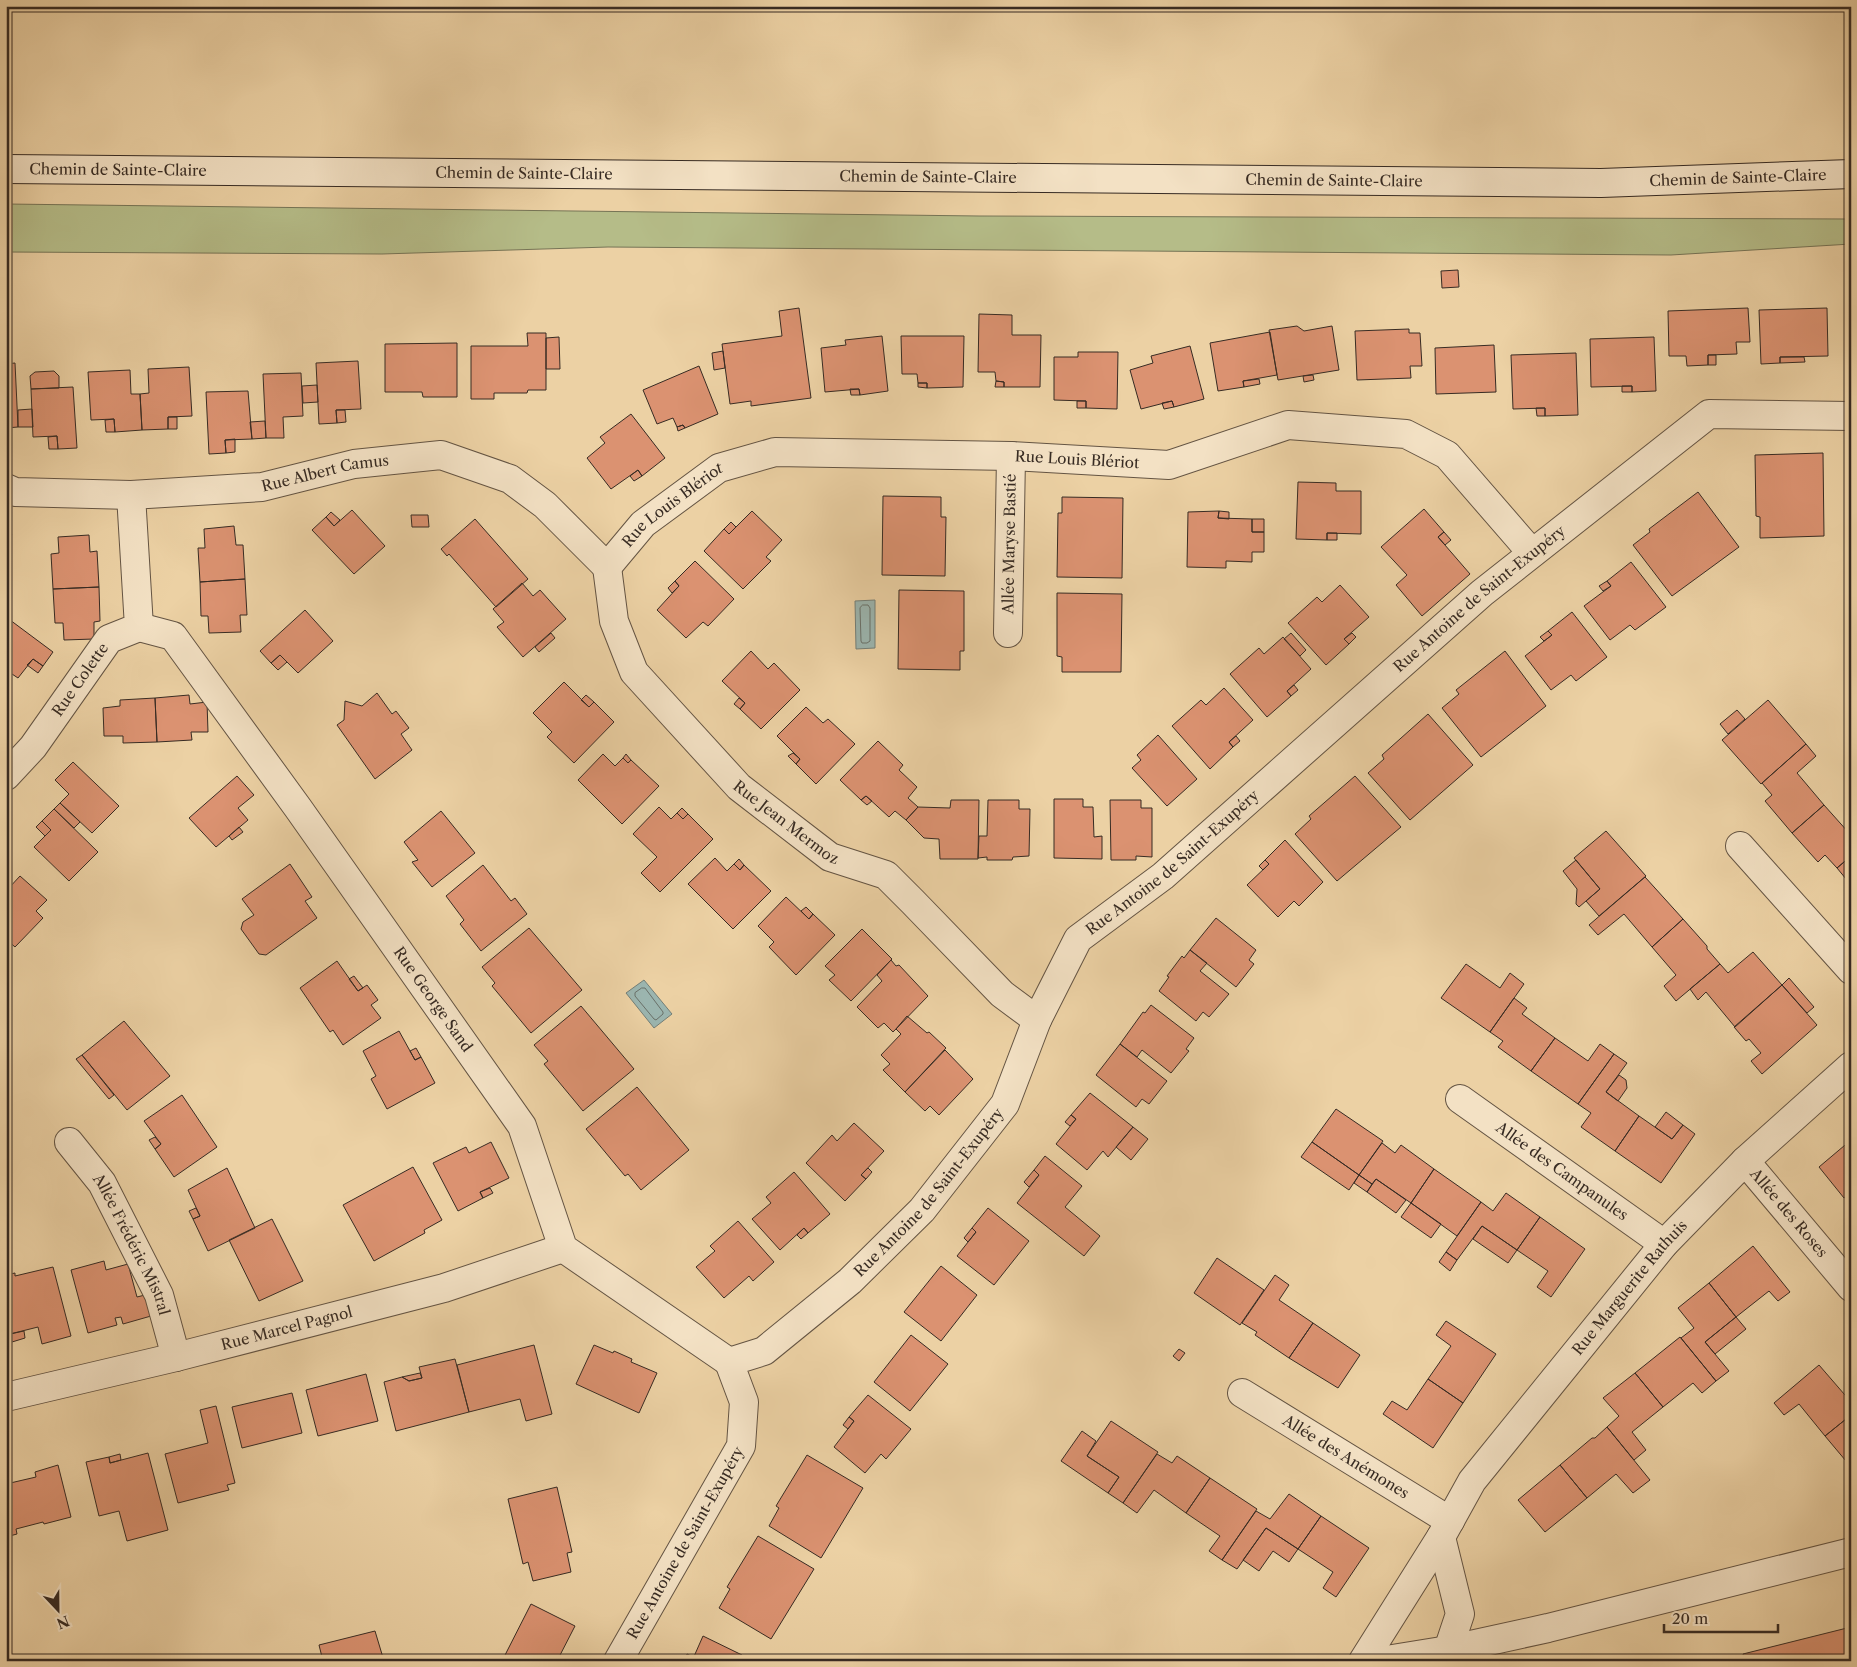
<svg xmlns="http://www.w3.org/2000/svg" width="1857" height="1667" font-family="'Libre Caslon Text',serif">
<rect width="100%" height="100%" fill="#ecd1a4"/>
<filter id="stains"><feTurbulence type="fractalNoise" baseFrequency=".004" numOctaves="4"/><feColorMatrix values="0 0 0 0 .2 0 0 0 0 .09 0 0 0 0 .02 0 0 0 .5 -.17"/></filter>
<radialGradient id="worn" r=".72"><stop offset=".6" stop-color="#630" stop-opacity="0"/><stop offset="1" stop-color="#630" stop-opacity=".3"/></radialGradient>
<path fill="#b5bc88" stroke="#767456" d="M6,204l973,12 872,3v25l-180,11 -1063,-8 -226,7 -376,-2z"/>
<path fill="#9bb5af" stroke="#737e77" d="M875,600v48l-19,1 -1,-48z
M644,980l28,34 -18,14 -28,-35z"/>
<g fill="none" stroke-linecap="round" stroke-linejoin="round">
<path stroke="#697069" stroke-width="1" d="M863,605h5l2,3v33l-3,2h-5l-1,-2 -1,-33z
M642,988h3l18,24v2l-7,6 -2,-1 -19,-23v-3z"/>
</g>
<path fill="#db9271" stroke="#372b23" d="M1458,270l1,17 -17,1 -1,-17z
M1848,297h3l-1,62z
M799,308l12,90 -60,8v-5l-21,3 -8,-60 60,-8 -3,-25z
M1748,308l2,34h-14l1,12 -29,1v10l-21,1 -1,-10h-17l-1,-45z
M1827,308l1,48 -48,1v6l-19,1 -2,-54z
M979,314l33,1v20h29l-1,52h-36v-5l-8,-1 -1,-9h-17z
M1297,326l7,5 28,-5 7,44 -61,10 -9,-50z
M1409,329v4h11l2,33h-12l1,12 -54,2 -2,-49z
M1270,332l7,43 -34,6 1,6 -26,4 -8,-48z
M527,333h19v57h-18l-1,3h-33v6h-23v-53h57z
M882,336l6,55 -28,4 -1,-6 -34,3 -4,-44 25,-3 -1,-5z
M901,336h63l-1,51 -36,1v-5h-9l-1,-9h-15z
M559,337l1,32h-14v-31z
M1654,337l2,54 -24,1v-6l-41,1 -1,-48z
M457,343v54h-34l-1,-5h-37v-48z
M1494,345l2,47 -60,2 -1,-46z
M1190,346l14,53 -30,8 -2,-6 -31,8 -11,-39 23,-7 -2,-7z
M723,351l2,17 -11,2 -2,-17z
M1078,352h40l-1,57 -31,-1v-7l-32,-1v-43h24z
M1576,353l2,62 -33,1v-8l-32,1 -2,-54z
M1708,355h8v10h-8z
M1780,357h24l1,5 -25,1z
M358,361l3,48 -25,1 1,13 -18,1 -3,-61z
M15,363l3,64 -12,1v-64z
M699,366l19,48 -33,14 -2,-3 -6,2 -4,-9 -16,6 -14,-34z
M189,367l3,49 -24,1v12l-26,1 -2,-36 9,-1 -1,-24z
M130,370l1,24h9l2,36 -27,2 -1,-13 -23,1 -3,-48z
M54,371l5,5v12l-28,1 -1,-13 5,-4z
M301,373l2,43 -20,1 1,21h-18l-3,-64z
M1313,375l1,5 -10,2 -1,-6z
M1259,379l1,5 -16,3 -1,-6z
M996,381l8,1v5h-9z
M918,383h9v5l-9,-1z
M317,385l1,17 -15,1 -1,-17z
M1622,386h10v6h-10z
M73,387l4,61 -19,1 -1,-13 -24,1 -2,-48z
M850,389h9l1,6h-9z
M248,391l4,48 -27,1 1,13 -17,1 -3,-62z
M1077,401h9v7h-9z
M1172,401l2,6 -10,2 -2,-6z
M1536,408h9v8h-8z
M32,409l1,18h-15v-17z
M336,410h9l1,12 -9,1z
M631,414l34,44 -23,18 -4,-6 -27,19 -24,-31 18,-15 -5,-6z
M168,417h9v12h-9z
M114,419l1,13h-9l-1,-12z
M265,421l1,17 -14,1 -2,-17z
M683,425l2,3 -7,3 -1,-4z
M57,436l1,13h-9l-1,-12z
M235,439v13l-9,1 -1,-13z
M1823,453l1,83 -64,2v-21l-4,-1 -1,-61z
M638,470l4,6 -8,5 -4,-5z
M1298,482l38,1v8h25v43l-34,-1v7l-31,-1z
M1698,492l41,55 -67,49 -39,-51 17,-13 -1,-3z
M883,496l58,1v20h5l-1,59 -63,-1z
M1062,497l61,1 -1,80 -65,-1 1,-64h4z
M1424,509l20,23 -6,5 32,37 -48,42 -26,-31 11,-10 -26,-28z
M352,510l33,36 -31,28 -42,-44 14,-13 8,9z
M752,511l30,29 -16,17 5,4 -28,28 -39,-38 20,-22 5,5z
M1219,511l-1,7 34,1v13h12v20h-12v10l-26,-1v7l-39,-1 1,-55z
M1219,511l10,1v7l-11,-1z
M331,512l9,8 -6,6 -8,-9z
M411,515h17l1,12h-17z
M475,519l53,60 -32,28 -47,-53 -2,2 -6,-7z
M1252,519h12v13h-12z
M731,522l5,5 -7,7 -5,-5z
M234,526l2,19h7l2,34 -45,3 -2,-34h7l-1,-19z
M6,529l6,5 -6,7z
M1444,532l7,8 -6,5 -7,-8z
M1327,533h10v7h-10z
M89,535l1,17 7,-1 2,36 -46,2 -2,-35 8,-1 -1,-16z
M695,561l39,38 -26,27 -5,-4 -17,16 -29,-28 22,-24 -4,-5z
M1631,562l35,45 -31,23 -5,-5 -20,15 -26,-34 27,-20 -4,-5z
M245,579l2,36h-7l1,17 -32,1 -1,-17h-7l-1,-34z
M675,581l4,5 -7,7 -4,-5z
M1607,581l4,5 -8,5 -4,-5z
M522,583l11,13 7,-6 26,29 -43,38 -26,-30 7,-5 -11,-13z
M1340,585l29,32 -25,22 5,5 -23,21 -38,-42 29,-26 5,5z
M99,587l1,34 -6,1v17l-30,1 -1,-17h-8l-2,-34z
M899,590l65,1v60h-4v19l-62,-1z
M1057,593l65,1 -1,78h-59v-15l-5,-1z
M305,610l28,31 -35,32 -18,-18 -9,8 -11,-12z
M1572,612l35,45 -31,24 -5,-6 -20,15 -26,-34 27,-21 -4,-4z
M6,617l47,35 -10,14 -10,-7 -15,19 -12,-8z
M1548,631l4,4 -8,6 -4,-4z
M551,633l4,5 -16,14 -4,-5z
M1291,633l15,17 -6,6 -16,-17z
M1352,633l4,4 -7,7 -5,-5z
M1283,637l28,32 -24,22 4,5 -24,21 -37,-43 29,-26 5,6z
M751,651l17,18 6,-6 26,27 -39,39 -21,-20 5,-6 -23,-22z
M1505,651l41,55 -65,51 -39,-49 17,-14 -3,-4z
M280,655l7,7 -9,8 -7,-7z
M33,659l10,7 -5,7 -11,-8z
M564,682l25,25 5,-5 20,20 -40,41 -27,-26 5,-5 -19,-19z
M1294,685l4,5 -7,6 -4,-5z
M1224,688l29,32 -24,22 4,5 -23,22 -38,-43 29,-26 5,5z
M377,693l15,21 4,-3 13,17 -8,6 11,16 -37,29 -38,-54 7,-5 1,-19 17,5z
M189,695l1,9 17,-2 1,30h-17l1,8 -35,2 -2,-44z
M586,695l8,7 -5,5 -8,-7z
M155,698l2,44 -34,1v-7h-19l-1,-28 17,-2v-6z
M739,698l6,5 -5,6 -6,-5z
M1768,700l38,44 -45,40 -39,-44z
M806,707l17,16 5,-4 27,25 -39,40 -20,-20 4,-5 -23,-23z
M1737,710l8,9 -17,15 -8,-10z
M1428,714l45,51 -63,55 -42,-47 16,-14 -2,-4z
M1158,735l39,44 -30,27 -35,-38 9,-8 -4,-5z
M1236,736l4,5 -7,6 -4,-5z
M878,741l25,24 -4,5 18,17 -9,11 10,9 -12,13 -11,-9 -6,6 -23,-21 -5,4 -21,-20z
M1806,744l10,12 -19,17 27,32 -32,28 -27,-32 7,-6 -10,-12z
M793,753l7,6 -4,5 -8,-8z
M603,754l12,12 8,-8 5,5 3,-3 28,26 -37,38 -44,-44z
M626,754l5,6 -3,3 -5,-5z
M73,762l46,44 -27,27 -32,-30 9,-9 -14,-14z
M237,776l17,19 -16,13 10,12 -32,27 -27,-29z
M1355,776l46,51 -64,54 -42,-47 16,-15 -2,-3z
M866,796l6,5 -5,4 -6,-5z
M1054,799h29v8h10l1,30 8,-1v23l-48,-1z
M951,800h28l-1,59h-38l-1,-20 -15,-1 -18,-18 12,-13 32,1z
M988,800h31v9h11l-1,47 -16,1 -1,3h-25v-3l-9,1 1,-22h8z
M1110,800h31v8h11v49l-16,-1v4h-25z
M60,803l20,19 -6,6 -20,-19z
M1824,805l25,28 2,-1v24l-14,12 -12,-13 -7,7 -26,-29z
M659,807l12,12 6,-6 6,6 5,-5 25,25 -53,53 -19,-19 16,-16 -24,-23z
M682,808l6,6 -5,5 -6,-6z
M54,809l44,43 -29,29 -35,-34 17,-17 -9,-9z
M441,811l34,42 -43,34 -20,-25 6,-2 -14,-18z
M42,821l9,9 -6,6 -9,-9z
M239,827l4,5 -11,8 -3,-4z
M1606,831l40,45 -47,40 -13,-15 14,-12 -26,-31z
M1285,840l38,42 -24,24 -5,-5 -16,16 -31,-32 22,-21 -4,-4z
M1851,856v29l-14,-17z
M715,858l12,13 7,-7 6,6 4,-5 27,26 -38,38 -45,-45z
M739,859l5,6 -4,5 -6,-6z
M1265,860l4,4 -6,6 -4,-4z
M1576,860l24,29 -21,18 -3,-3 1,-15 -14,-18z
M290,864l22,33 -7,4 12,17 -51,37 -7,-1 -18,-25 2,-7 11,-7 -12,-16z
M483,865l28,36 4,-3 12,16 -46,37 -21,-27 4,-4 -18,-24z
M20,876l27,24 -11,11 7,7 -28,29 -9,-8v-52l2,2z
M1645,877l38,42 -31,28 -28,-33 -26,21 -9,-10z
M786,897l23,22 4,-5 22,21 -39,40 -27,-28 5,-5 -16,-16z
M806,907l7,7 -4,5 -8,-8z
M1216,918l40,32 -7,10 5,4 -18,23 -46,-37z
M1683,919l24,27v3l13,15 -44,37 -12,-15 12,-11 -24,-28z
M529,928l53,62 -51,43 -39,-47 3,-3 -13,-16z
M862,929l30,30 -41,42 -22,-21 6,-5 -10,-9z
M1190,950l17,13 -7,8 29,23 -20,23 -6,-5 -7,9 -37,-30 10,-14 -2,-1 15,-20 2,2z
M1753,952l29,33 -47,42 -29,-35 -8,8 -8,-11 30,-25 8,9z
M891,960l5,6 3,-1 29,31 -35,36 -9,-9 -6,5 -21,-21 25,-26 -5,-6z
M337,961l21,30 9,-6 11,15 -7,5 10,13 -38,27 -10,-15 -3,2 -30,-44z
M1466,964l34,24 10,-15 14,11 -34,48 -49,-34z
M354,976l9,12 -5,3 -9,-12z
M1789,978l25,29 -7,6 -25,-28z
M1782,985l35,40 -55,49 -11,-13 10,-8 -12,-14 -3,2 -12,-14z
M1514,998l13,10 -5,6 33,24 -24,33 -33,-24 5,-6 -13,-9z
M1151,1005l43,33 -8,11 3,2 -18,22 -29,-23 -5,7 -17,-13 23,-32 2,1z
M581,1006l53,63 -51,42 -39,-47 4,-3 -14,-16z
M907,1016l20,17 2,-1 17,16 -41,44 -22,-22 7,-6 -9,-9 20,-21 -5,-5z
M124,1021l46,55 -43,34 -45,-55z
M399,1031l16,29 6,-3 14,26 -48,26 -16,-30 5,-3 -13,-25z
M1555,1038l33,23 12,-17 14,10 -36,50 -47,-33z
M1120,1044l47,37 -18,23 -7,-5 -6,8 -40,-32z
M416,1048l5,9 -6,3 -5,-9z
M945,1050l28,29 -34,36 -9,-9 -5,5 -20,-19z
M1614,1054l13,9 -21,29 33,24 -24,35 -34,-24 10,-14 -13,-9z
M82,1055l32,40 -5,4 -33,-40z
M1619,1075l7,5 1,8 -9,13 -12,-9z
M637,1087l52,63 -48,40 -13,-16 -3,2 -39,-47z
M1090,1093l43,34 -25,30 -5,-6 -16,19 -31,-26 20,-25 -5,-4z
M182,1095l35,52 -43,30 -19,-28 6,-5 -17,-23z
M1336,1109l47,32 -24,34 -47,-33z
M1666,1112l17,13 -11,14 -17,-12z
M1071,1115l5,4 -6,7 -5,-4z
M1639,1116l33,23 11,-14 12,9 -34,49 -46,-32z
M854,1123l30,28 -23,24 5,4 -21,22 -39,-38 26,-28 5,6z
M1133,1127l15,12 -17,21 -15,-13z
M155,1137l6,7 -6,5 -6,-9z
M1851,1140v53l-7,5 -25,-31z
M491,1142l18,36 -29,14 3,6 -25,13 -25,-48 33,-16 3,6z
M1312,1142l47,33 -10,15 -48,-33z
M1382,1143l13,10 6,-8 33,24 -23,34 -35,-24 -4,5 -13,-9z
M1045,1156l37,30 -17,21 35,29 -16,20 -67,-53 22,-28 -5,-5z
M413,1167l29,53 -18,10 1,3 -51,28 -31,-56z
M227,1168l28,60 -47,23 -15,-32 7,-3 -12,-26z
M868,1168l4,4 -6,7 -5,-4z
M1434,1169l47,33 -24,34 -46,-33z
M1034,1170l5,5 -10,12 -5,-5z
M794,1172l36,42 -22,19 -4,-5 -24,22 -28,-31 19,-16 -5,-6z
M1359,1175l13,9 -5,8 -13,-9z
M1376,1179l30,21 -10,13 -29,-21z
M490,1188l3,5 -10,5 -3,-6z
M1506,1193l34,24 -23,33 -35,-24 -25,34 -11,-8 35,-50 12,9z
M1411,1203l30,21 -10,14 -30,-21z
M196,1208l4,8 -7,3 -4,-8z
M988,1208l41,33 -35,44 -37,-29 19,-24 -4,-4z
M1540,1217l45,32 -34,48 -14,-10 11,-16 -31,-21z
M272,1219l31,62 -44,20 -30,-61z
M738,1221l36,41 -21,19 -4,-5 -25,22 -28,-31 19,-16 -5,-5z
M1482,1226l35,24 -9,13 -35,-24z
M804,1228l4,5 -7,6 -4,-4z
M972,1228l4,4 -8,10 -4,-4z
M1753,1246l37,46 -12,9 -9,-10 -33,26 -27,-34z
M1446,1252l11,8 -7,11 -11,-9z
M1217,1258l47,32 -24,35 -46,-32z
M104,1261l2,9 22,-6 9,33 8,-2 6,21 -28,8 -2,-7 -6,1 2,7 -29,8 -17,-63z
M941,1266l36,29 -36,46 -37,-29z
M53,1267l18,69 -29,8 -4,-17 -32,8v-60l9,-2v3z
M1275,1275l14,10 -10,15 34,23 -24,35 -34,-23 2,-3 -15,-9z
M1709,1283l27,34 -31,25 24,29 -13,10 -35,-43 13,-10 -16,-20z
M1736,1317l10,12 -31,25 -10,-12z
M1446,1321l50,33 -33,49 -35,-24 23,-33 -15,-11z
M1313,1323l47,32 -22,33 -49,-30z
M24,1331l1,7 -13,4 -2,-8z
M911,1335l37,29 -38,47 -36,-29z
M1680,1337l36,44 -14,12 -9,-10 -30,24 -28,-34z
M534,1345l18,69 -26,7 -6,-22 -51,13 -12,-47z
M594,1345l19,8 1,-2 18,8 -1,3 26,11 -18,40 -63,-29z
M1179,1349l6,4 -6,8 -6,-5z
M455,1359l14,53 -73,19 -12,-49 18,-5 7,4 13,-3 -3,-11z
M1819,1365l32,37v13l-26,21 -26,-32 -15,11 -10,-12z
M420,1373l2,5 -13,3 -7,-4z
M1635,1373l28,34 -31,25 14,18 -12,10 -27,-33 12,-11 -16,-18z
M366,1374l12,47 -60,15 -12,-46z
M1428,1379l35,24 -30,45 -50,-34 9,-13 15,9z
M292,1393l10,40 -60,15 -10,-41z
M868,1395l43,34 -25,30 -5,-5 -16,19 -31,-26 20,-26 -5,-4z
M216,1406l19,77 -8,2 2,5 -51,13 -13,-49 43,-11 -8,-33z
M1851,1415v52l-26,-31z
M849,1417l5,4 -6,8 -5,-4z
M1111,1421l47,31 -35,51 -15,-10 11,-16 -32,-21z
M1607,1427l43,53 -17,13 -17,-19 -29,24 -27,-33 32,-27h3z
M1082,1431l14,10 -9,15 32,21 -11,16 -47,-32z
M148,1453l20,77 -41,11 -8,-30 -20,5 -13,-54 23,-5 1,6z
M120,1454l1,6 -11,3 -1,-6z
M1157,1454l15,9 5,-7 33,22 -24,35 -32,-23 -17,23 -14,-10z
M807,1455l56,33 -42,70 -52,-32 10,-18 -3,-2z
M58,1465l13,52 -27,7 -1,-2 -27,7 1,5 -11,3v-53l30,-7 -1,-5z
M1560,1465l27,33 -42,34 -27,-32z
M1210,1478l47,31 -35,51 -13,-9 11,-15 -34,-23z
M557,1487l15,65 -5,1 4,19 -38,9 -5,-19 -5,2 -15,-65z
M1289,1494l32,22 -23,33 -32,-21 -29,41 -15,-9 34,-49 14,8z
M1321,1516l48,32 -33,49 -13,-9 10,-16 -35,-23z
M1266,1528l32,21 -9,13 -16,-11 -14,20 -16,-11z
M758,1536l56,33 -43,70 -52,-31 11,-19 -3,-2z
M531,1604l44,22 -18,35h-55z
M1851,1627v34h-106l-2,-7z
M375,1631l9,30h-61l-4,-16z
M703,1636l39,19 -3,6h-47z
M687,1654l6,3 -1,4h-8z"/>
<g fill="none" stroke-linecap="round" stroke-linejoin="round">
<g stroke="#645443" stroke-width="30">
<g id="minor">
<path id="s1" d="M6,488l9,4 116,3 131,-8 92,-23 87,-9 69,24 35,26 62,62"/>
<path id="s2" d="M607,567l36,-43 76,-56 56,-16 236,4 158,9 119,-40 118,9 41,21 85,98"/>
<path id="s3" d="M607,567l7,54 20,51 105,115 91,70 56,18 27,27 89,92 35,26"/>
<path id="s4" d="M139,627l34,9 125,172 224,318 41,122 166,114"/>
<path id="s5" d="M1008,633l3,-177"/>
<path id="s6" d="M6,776l27,-29 76,-108 30,-12 -8,-132"/>
<path d="M1740,846l111,124"/>
<path id="s7" d="M1460,1099l204,145"/>
<path id="s8" d="M69,1142l33,41 57,112 17,62"/>
<path id="s9" d="M1745,1161l106,126"/>
<path id="s10" d="M1242,1393l208,128"/>
<path id="s11" d="M6,1397l170,-40 268,-69 119,-40"/>
<path d="M1441,1537l19,77 -12,36"/>
<path id="s12" d="M618,1661l123,-215 3,-44 -15,-40 35,-11 86,-70 72,-71 83,-106 32,-84 41,-81 85,-63 319,-283 227,-179 142,2"/>
<path id="s13" d="M1363,1661l78,-124 31,-56 192,-237 81,-83 106,-95"/>
<path d="M1380,1661l68,-11 100,-22 303,-76"/>
</g>
</g>
<g stroke="#372b23" stroke-width="30">
<g id="secondary">
<path id="s14" d="M6,169l1595,14 250,-9"/>
</g>
</g>
<use href="#minor" stroke="#f3e1c4" stroke-width="28"/>
<use href="#secondary" stroke="#f3e1c4" stroke-width="28"/>
</g>
<g text-anchor="middle" stroke-width="4" stroke-linejoin="round" paint-order="stroke">
<g font-size="15" fill="#372b23" stroke="#f3e1c4">
<text dy="5" stroke="none"><textPath href="#s14" startOffset="112">Chemin de Sainte-Claire</textPath></text>
<text dy="5" stroke="none"><textPath href="#s14" startOffset="518">Chemin de Sainte-Claire</textPath></text>
<text dy="5" stroke="none"><textPath href="#s14" startOffset="922">Chemin de Sainte-Claire</textPath></text>
<text dy="5" stroke="none"><textPath href="#s14" startOffset="1732">Chemin de Sainte-Claire</textPath></text>
<text dy="5" stroke="none"><textPath href="#s14" startOffset="1328">Chemin de Sainte-Claire</textPath></text>
<text dy="5" stroke="none"><textPath href="#s2" startOffset="511">Rue Louis Blériot</textPath></text>
<text dy="5" stroke="none"><textPath href="#s1" startOffset="322">Rue Albert Camus</textPath></text>
<text dy="5" stroke="none"><textPath href="#s2" startOffset="91">Rue Louis Blériot</textPath></text>
<text dy="5" stroke="none"><textPath href="#s5" startOffset="89">Allée Maryse Bastié</textPath></text>
<text dy="5" stroke="none"><textPath href="#s12" startOffset="1425">Rue Antoine de Saint-Exupéry</textPath></text>
<text dy="5" stroke="none"><textPath href="#s6" startOffset="122">Rue Colette</textPath></text>
<text dy="5" stroke="none"><textPath href="#s3" startOffset="324">Rue Jean Mermoz</textPath></text>
<text dy="5" stroke="none"><textPath href="#s12" startOffset="1020">Rue Antoine de Saint-Exupéry</textPath></text>
<text dy="5" stroke="none"><textPath href="#s4" startOffset="482">Rue George Sand</textPath></text>
<text dy="5" stroke="none"><textPath href="#s7" startOffset="125">Allée des Campanules</textPath></text>
<text dy="5" stroke="none"><textPath href="#s12" startOffset="601">Rue Antoine de Saint-Exupéry</textPath></text>
<text dy="5" stroke="none"><textPath href="#s9" startOffset="68">Allée des Roses</textPath></text>
<text dy="5" stroke="none"><textPath href="#s8" startOffset="121">Allée Frédéric Mistral</textPath></text>
<text dy="5" stroke="none"><textPath href="#s13" startOffset="460">Rue Marguerite Rathuis</textPath></text>
<text dy="5" stroke="none"><textPath href="#s11" startOffset="289">Rue Marcel Pagnol</textPath></text>
<text dy="5" stroke="none"><textPath href="#s10" startOffset="122">Allée des Anémones</textPath></text>
<text dy="5" stroke="none"><textPath href="#s12" startOffset="136">Rue Antoine de Saint-Exupéry</textPath></text>
</g>
</g>
<rect width="1857" height="1667" fill="none" stroke="#ecd1a4" stroke-width="25"/>
<rect x="8" y="8" width="1842" height="1652" fill="none" stroke="#372b23" stroke-width="2.5"/>
<rect x="12" y="12" width="1832" height="1642" fill="none" stroke="#372b23"/>
<g transform="translate(58 1610) rotate(158)" stroke="#f3e1c4" stroke-width="4" paint-order="stroke">
<path d="M0-4L9 19L0 12L-9 19Z" fill="#372b23"/>
<text y="-8" font-size="14" font-weight="bold" text-anchor="middle" fill="#372b23">N</text>
</g>
<path d="M1664 1624v8h114v-8" fill="none" stroke="#372b23" stroke-width="2.5"/>
<text x="1672" y="1624" font-size="15" fill="#372b23" stroke="#f3e1c4" stroke-width="4" paint-order="stroke">20 m</text>
<rect width="100%" height="100%" filter="url(#stains)"/>
<rect width="100%" height="100%" fill="url(#worn)"/>
</svg>
